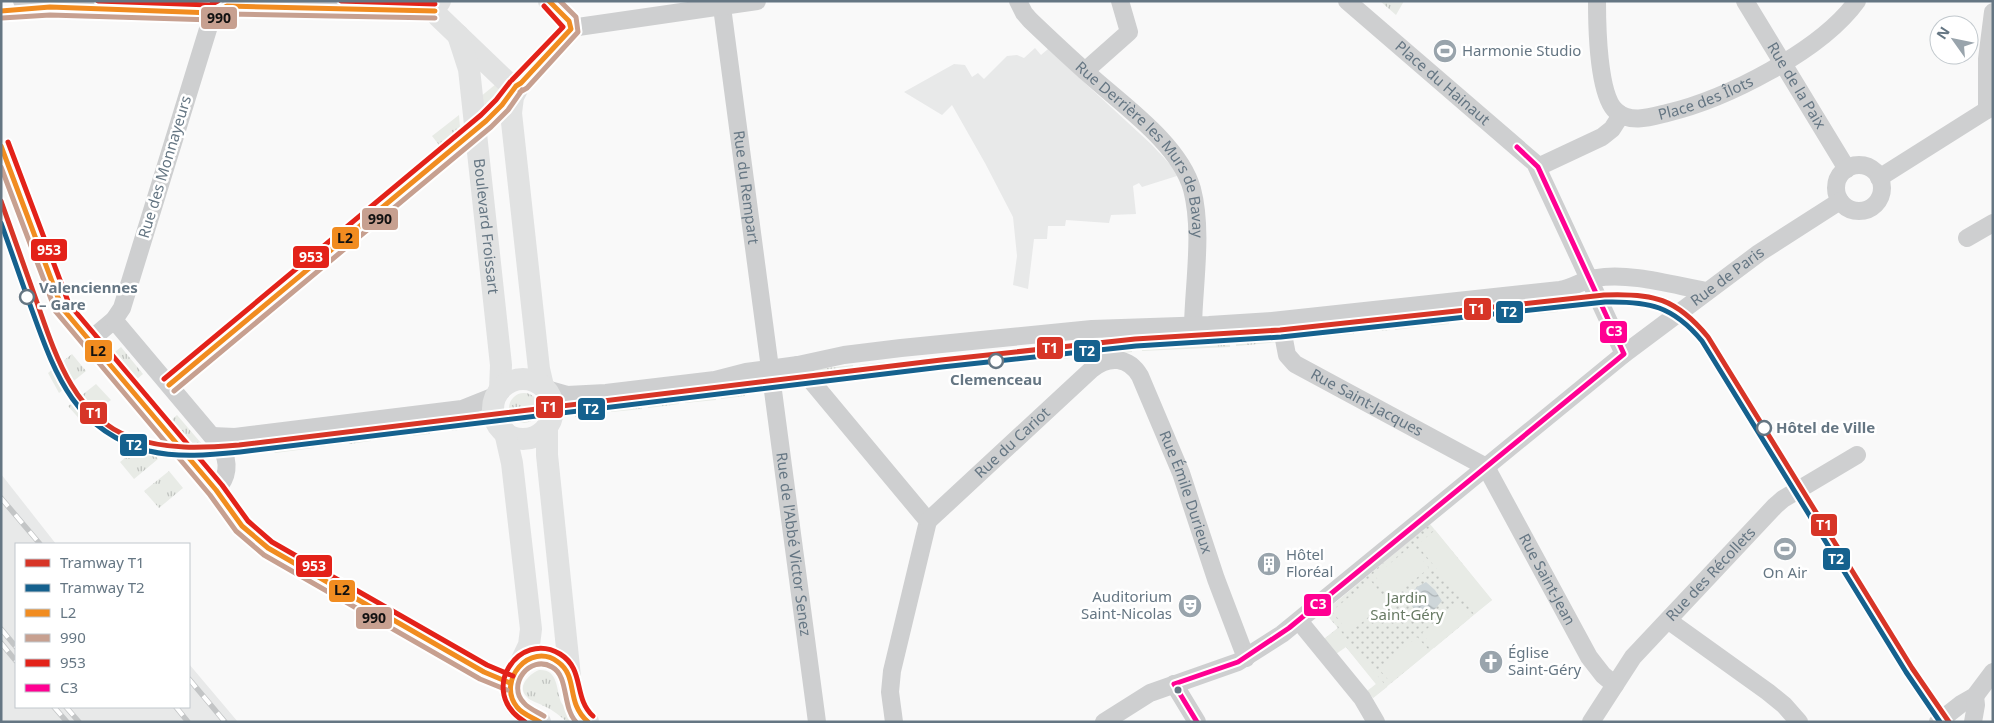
<svg xmlns="http://www.w3.org/2000/svg" width="1994" height="723" font-family="'Noto Sans',sans-serif">
<defs>
<pattern id="grass-tufts" width="24" height="20" patternUnits="userSpaceOnUse" patternTransform="scale(1.25)"><rect width="24" height="20" fill="#e8ebe6"/><path d="M3 7l-1-3M5 7V3M7 7l1-3M15 17l-1-3M17 17v-4M19 17l1-3" fill="none" stroke="#c0c3c0"/></pattern>
<pattern id="park-dots" width="8" height="8" patternUnits="userSpaceOnUse" patternTransform="scale(1.25)"><rect width="8" height="8" fill="#e8ebe6"/><path d="M2 2h.1M6 6h.1" fill="none" stroke="#c0c3c0" stroke-width="1.8" stroke-linecap="round"/></pattern>
<pattern id="water-waves" width="16" height="10" patternUnits="userSpaceOnUse" patternTransform="scale(1.25)"><rect width="16" height="10" fill="#ced6d9"/><path d="M0 5q4-4 8 0t8 0" fill="none" stroke="#abb2b5"/></pattern>
</defs>
<rect width="100%" height="100%" fill="#f9f9f9"/>
<path fill="#e8e9e9" d="M1035,48l6,7 7,-6 103,95 29,31 -38,12 -3,-4 -6,3 3,28 -25,1 -2,8 -43,-3 -1,6h-17l-1,13h-13l-6,50 -15,-4 4,-29 -4,-39 -28,-54 -33,-58 -10,10 -38,-23 50,-28 11,1 7,12 6,-4 6,6 23,-23 10,-1 7,3z
M1,474l55,70h-40v163h173v-43l49,58h-237z"/>
<path fill="url(#grass-tufts)" d="M1380,1h24l-8,14z
M496,84l4,3 2,11 -20,20 -2,-21z
M459,115l1,12 -21,18 -7,-9z
M1556,296l2,16 -20,2 -2,-16z
M1496,303l1,16 -30,3 -2,-16z
M1447,308l2,16 -18,2 -2,-16z
M1424,310l2,16 -31,4 -2,-17z
M1388,314l2,16 -31,3 -2,-16z
M1352,318l2,16 -31,3 -2,-16z
M1316,321l1,16 -27,3 -6,-16z
M1256,326l13,4 10,12 -43,4 -1,-18z
M1229,329l1,18 -88,4 -1,-16z
M1130,336l2,16 -56,6 -2,-16z
M1069,342l1,16 -25,3 -2,-16z
M121,347l22,27 -6,5 -22,-27z
M72,354l14,17 -27,22 -11,-20z
M885,362l1,16 -25,3 -2,-16z
M853,365l2,16 -34,4 -13,-15z
M743,381l2,15 -24,3 -2,-15z
M96,384l15,16 -28,23 -15,-17z
M714,385l2,15 -31,3 -2,-15z
M678,389l1,15 -31,4 -2,-15z
M509 408a15 15 0 1 1 30 0a15 15 0 1 1-30 0Z
M641,394l1,15 -31,3 -1,-15z
M604,398l2,15 -31,4 -2,-15z
M474,412l2,16 -27,3 -2,-15z
M177,415l24,28 -10,1 -20,-24z
M429,418l1,16 -17,2 -2,-16z
M405,421l2,15 -30,4 -2,-15z
M370,425l1,16 -22,3 -2,-16z
M341,429l2,15 -24,3 -1,-15z
M312,432l2,16 -39,5 -13,-14z
M144,442l14,17 -24,20 -14,-17z
M169,471l14,17 -24,20 -15,-17z
M539,670c19,-1 17,18 22,32 4,7 8,13 13,20h-7c-7,-6 -14,-12 -23,-16 -5,-3 -14,-5 -17,-9 -11,-10 2,-23 12,-27z"/>
<path fill="url(#park-dots)" d="M1430,524l62,76 -119,98 3,-14 -30,-37 -22,-8 14,-11 -14,-16z"/>
<path fill="#e8ebe6" d="M1435,530l57,70 -18,14 -57,-69z
M1411,546l18,22 -37,30 -17,-22z
M1370,580l18,21 -39,32 -17,-22z
M1458,603l12,15 -36,30 -12,-15z
M1338,628l49,59 -14,11 -6,-7 9,-7 -30,-37 -10,7 -12,-15z
M1417,637l13,14 -39,32 -12,-14z"/>
<path fill="url(#water-waves)" d="M1426,582l9,8 7,11 -8,9 -11,7 -9,-8 -7,-11 10,-11z"/>
<g fill="none" stroke-linecap="round" stroke-linejoin="round">
<g stroke="#cecfd0" stroke-width="18">
<path d="M22,1l28,6 163,6 3,-3 11,-4 208,5"/>
<path id="s1" d="M1018,1l6,12 6,7c21,20 42,40 64,59 33,29 86,67 98,110 11,42 2,93 1,136"/>
<path id="s2" d="M1347,1l188,162 89,191"/>
<path id="s3" d="M1597,1c0,25 1,94 19,110 14,13 35,6 51,2 59,-14 154,-62 190,-112"/>
<path id="s4" d="M1745,1l102,168"/>
<path id="s5" d="M722,7l95,715"/>
<path d="M213,13l-91,295 -8,12 -25,21 127,149 26,36 17,16 225,130 26,11"/>
<path d="M571,28l186,-27"/>
<path d="M1085,71l44,-39 -9,-31"/>
<path d="M1987,110v-51l6,-47"/>
<circle cx="1859" cy="188" r="23"/>
<path d="M1538,167l64,-30 10,-8 9,-14"/>
<path d="M1879,178l114,-72"/>
<path d="M1967,238l26,-15"/>
<path d="M114,320l107,127c9,16 7,31 -5,43"/>
<path id="s6" d="M1272,321l11,13 4,21 8,9 191,103"/>
<path d="M798,365l130,156 -36,150 -2,21 4,30"/>
<path d="M169,385l306,-254"/>
<path d="M546,389l21,6 39,-2 109,-13 31,-8 52,-7 46,-10 57,-7 191,-19 117,-4 63,-4 288,-31c12,-2 23,-10 36,-12 33,-6 77,7 110,13"/>
<path d="M212,436l23,1 227,-28 35,-14"/>
<path id="s7" d="M1486,467l103,190 14,18 12,10"/>
<path id="s8" d="M928,521l164,-152c17,-14 37,-12 48,7l41,97 35,106 30,79"/>
<path d="M1299,621l63,77 14,24"/>
<path d="M1669,621l99,71 16,13 15,17"/>
<path d="M1174,684l23,38"/>
<path id="s9" d="M1104,722l46,-29 88,-31 44,-28 342,-280 135,-101 81,-52"/>
<path id="s10" d="M1591,722l42,-65 142,-151 8,-7 74,-44"/>
<path d="M1938,722l23,-18 14,-8 18,-24"/>
<path d="M1973,722l3,-17 -1,-9"/>
</g>
<g stroke="#e1e2e2" stroke-width="22">
<path d="M440,1l-5,7 3,8 70,67 8,3 5,-3 50,-54 -2,-8 -20,-20"/>
<path id="s11" d="M458,35l11,34 32,296 -1,25"/>
<path d="M519,85l-6,12 -2,16 28,256 4,17"/>
<circle cx="523" cy="409" r="30"/>
<path d="M547,427v28l23,222"/>
<path d="M505,432l7,31 19,166 -2,16 -9,19"/>
<path d="M540,722c-8,-5 -17,-9 -23,-15 -21,-25 9,-64 39,-47 26,15 6,45 32,62"/>
</g>
<g stroke="#c3c5c6" stroke-width="5.5">
<path id="rail" d="M1,498l39,46
M1,629l15,18
M1,643l15,18
M189,679l36,43
M54,707l13,15
M66,707l13,15
M176,707l12,15"/>
</g>
<use href="#rail" stroke="#fff" stroke-width="4" stroke-dasharray="11" stroke-linecap="butt"/>
<g stroke="#fff" stroke-width="9">
<path id="bus-1" d="M1,11l49,-4 163,6 14,-7 208,5
M516,86l5,-3 50,-54 -2,-8 -20,-20
M1,146l61,162 154,182 26,36 26,22 216,124 26,11
M169,385l317,-264 16,-16 14,-19
M540,722c-8,-5 -18,-8 -23,-15 -21,-26 13,-66 41,-45 21,15 7,40 30,60"/>
</g>
<g stroke="#fff" stroke-width="9">
<path id="bus-2" d="M2,18l48,-3 163,5 15,-6 207,4
M520,92l7,-4 51,-56 -2,-15 -16,-16
M1,167l55,145 154,183 26,36 28,24 216,124 27,11
M174,391l317,-264 17,-17 14,-20
M544,716c-6,-4 -15,-7 -20,-13 -18,-18 6,-49 28,-36 17,9 10,40 24,55"/>
</g>
<g stroke="#fff" stroke-width="9">
<path id="bus-3" d="M98,1l112,4 8,-4
M341,1l94,3
M512,80l51,-53 -19,-21
M8,142l61,162 153,181 26,36 24,21 215,123 26,11
M164,379l317,-264 15,-15 14,-18
M525,722c-49,-30 -6,-93 35,-68 25,15 13,44 33,62"/>
</g>
<g stroke="#fff" stroke-width="9">
<path id="bus-4" d="M1197,722l-23,-38 64,-22 51,-34 335,-274 -86,-187 -21,-20"/>
</g>
<use href="#bus-1" stroke="#f18c20" stroke-width="5"/>
<use href="#bus-2" stroke="#c7a090" stroke-width="5"/>
<use href="#bus-3" stroke="#e32219" stroke-width="5"/>
<use href="#bus-4" stroke="#ff0092" stroke-width="5"/>
<g stroke="#fff" stroke-width="9">
<path id="tram-1" d="M1,201c11,31 22,62 33,93 19,53 37,121 96,143 36,13 72,11 109,8l702,-85 194,-21 145,-9 324,-35c49,-2 72,3 104,42l204,331 37,54"/>
</g>
<g stroke="#fff" stroke-width="9">
<path id="tram-2" d="M1,223c11,30 21,60 32,90 23,64 43,118 116,138 29,7 61,4 91,1l702,-85 194,-21 145,-9 324,-35c44,-1 68,4 97,39l204,331 34,50"/>
</g>
<use href="#tram-1" stroke="#d73527" stroke-width="5"/>
<use href="#tram-2" stroke="#15618e" stroke-width="5"/>
</g>
<defs>
<g id="stadium-disc" transform="scale(1.25)"><circle r="9.5" fill="#99a4ac" stroke="#fff"/><path d="M0-5a6.5 5 0 1 0 0 10a6.5 5 0 1 0 0-10ZM-3.5-1.8h7v3.6h-7Z" fill="#fff"/></g>
<g id="building-disc" transform="scale(1.25)"><circle r="9.5" fill="#99a4ac" stroke="#fff"/><path d="M-4-6H4V6H1V3H-1V6H-4ZM-2.5-4.3h1.7v1.8h-1.7ZM.8-4.3h1.7v1.8H.8ZM-2.5-1h1.7V.8h-1.7ZM.8-1h1.7V.8H.8Z" fill="#fff"/></g>
<g id="theatre-disc" transform="scale(1.25)"><circle r="9.5" fill="#99a4ac" stroke="#fff"/><path d="M-5-5.5Q0-4 5-5.5V0Q5 5 0 6Q-5 5-5 0ZM-3.3-2.5H-1v1.5H-3.3ZM1-2.5H3.3v1.5H1ZM-2.8 1Q0 5.5 2.8 1Z" fill="#fff"/></g>
<g id="church-disc" transform="scale(1.25)"><circle r="9.5" fill="#99a4ac" stroke="#fff"/><path d="M-1.2-6h2.4v3.5h3.3v2.4h-3.3V6h-2.4V-.1h-3.3v-2.4h3.3Z" fill="#fff"/></g>
</defs>
<g fill-rule="evenodd">
<use href="#stadium-disc" x="1445" y="51"/>
<use href="#stadium-disc" x="1785" y="549"/>
<use href="#building-disc" x="1269" y="564"/>
<use href="#theatre-disc" x="1190" y="606"/>
<use href="#church-disc" x="1491" y="662"/>
</g>
<g fill="#fff" stroke="#657683" stroke-width="2.5">
<circle cx="27" cy="297" r="7"/>
<circle cx="996" cy="361" r="7"/>
<circle cx="1764" cy="428" r="7"/>
</g>
<circle fill="#657683" stroke="#fff" stroke-width="2" cx="1178" cy="690" r="4.5"/>
<g text-anchor="middle" stroke-width="5" stroke-linejoin="round" paint-order="stroke">
<g font-size="15" fill="#657683" stroke="#fff" text-anchor="start">
<text x="1462" y="56">Harmonie Studio</text>
<text x="1286" y="560">Hôtel<tspan x="1286" dy="17">Floréal</tspan></text>
<text x="1785" y="578" text-anchor="middle">On Air</text>
<text x="1172" y="602" text-anchor="end">Auditorium<tspan x="1172" dy="17">Saint-Nicolas</tspan></text>
<text x="1508" y="658">Église<tspan x="1508" dy="17">Saint-Géry</tspan></text>
</g>
<g font-size="15" fill="#657683" stroke="#fff">
<text dy="5" stroke="none"><textPath href="#s2" startOffset="126">Place du Hainaut</textPath></text>
<text dy="5" stroke="none"><textPath href="#s4" startOffset="99">Rue de la Paix</textPath></text>
<text dy="5" stroke="none"><textPath href="#s3" startOffset="208">Place des Îlots</textPath></text>
<text dy="5" stroke="none"><textPath href="#s1" startOffset="198">Rue Derrière les Murs de Bavay</textPath></text>
<text transform="translate(165 167) rotate(-73)" y="5">Rue des Monnayeurs</text>
<text dy="5" stroke="none"><textPath href="#s5" startOffset="182">Rue du Rempart</textPath></text>
<text dy="5" stroke="none"><textPath href="#s11" startOffset="194">Boulevard Froissart</textPath></text>
<text dy="5" stroke="none"><textPath href="#s9" startOffset="771">Rue de Paris</textPath></text>
<text dy="5" stroke="none"><textPath href="#s6" startOffset="132">Rue Saint-Jacques</textPath></text>
<text dy="5" stroke="none"><textPath href="#s8" startOffset="115">Rue du Cariot</textPath></text>
<text dy="5" stroke="none"><textPath href="#s8" startOffset="405">Rue Émile Durieux</textPath></text>
<text dy="5" stroke="none"><textPath href="#s5" startOffset="542">Rue de l'Abbé Victor Senez</textPath></text>
<text dy="5" stroke="none"><textPath href="#s10" startOffset="191">Rue des Récollets</textPath></text>
<text dy="5" stroke="none"><textPath href="#s7" startOffset="128">Rue Saint-Jean</textPath></text>
</g>
<g font-size="15" font-weight="bold" fill="#657683" stroke="#fff" text-anchor="start">
<text x="39" y="293">Valenciennes<tspan x="39" dy="17">– Gare</tspan></text>
<text x="996" y="385" text-anchor="middle">Clemenceau</text>
<text x="1776" y="433">Hôtel de Ville</text>
</g>
<g font-size="15" fill="#687a64" stroke="#fff">
<text x="1407" y="603">Jardin<tspan x="1407" dy="17">Saint-Géry</tspan></text>
</g>
</g>
<g stroke="#fff" stroke-width="2">
<rect x="200" y="6" width="38" height="24" rx="5" fill="#c7a090"/>
<rect x="361" y="207" width="38" height="24" rx="5" fill="#c7a090"/>
<rect x="331" y="226" width="29" height="24" rx="5" fill="#f18c20"/>
<rect x="30" y="238" width="38" height="24" rx="5" fill="#e32219"/>
<rect x="292" y="245" width="38" height="24" rx="5" fill="#e32219"/>
<rect x="1463" y="297" width="29" height="24" rx="5" fill="#d73527"/>
<rect x="1495" y="300" width="29" height="24" rx="5" fill="#15618e"/>
<rect x="1599" y="320" width="29" height="24" rx="5" fill="#ff0092"/>
<rect x="1036" y="336" width="28" height="24" rx="5" fill="#d73527"/>
<rect x="84" y="339" width="29" height="24" rx="5" fill="#f18c20"/>
<rect x="1073" y="339" width="28" height="24" rx="5" fill="#15618e"/>
<rect x="535" y="395" width="29" height="24" rx="5" fill="#d73527"/>
<rect x="577" y="397" width="29" height="24" rx="5" fill="#15618e"/>
<rect x="79" y="401" width="29" height="24" rx="5" fill="#d73527"/>
<rect x="119" y="433" width="29" height="24" rx="5" fill="#15618e"/>
<rect x="1810" y="513" width="28" height="24" rx="5" fill="#d73527"/>
<rect x="1822" y="547" width="29" height="24" rx="5" fill="#15618e"/>
<rect x="295" y="554" width="38" height="24" rx="5" fill="#e32219"/>
<rect x="328" y="579" width="28" height="24" rx="5" fill="#f18c20"/>
<rect x="1303" y="593" width="29" height="24" rx="5" fill="#ff0092"/>
<rect x="355" y="606" width="38" height="24" rx="5" fill="#c7a090"/>
</g>
<g font-size="14" text-anchor="middle" font-weight="bold" fill="#fff">
<text x="49" y="255">953</text>
<text x="311" y="262">953</text>
<text x="1477" y="314">T1</text>
<text x="1509" y="317">T2</text>
<text x="1614" y="336">C3</text>
<text x="1050" y="353">T1</text>
<text x="1087" y="356">T2</text>
<text x="549" y="412">T1</text>
<text x="591" y="414">T2</text>
<text x="94" y="418">T1</text>
<text x="134" y="450">T2</text>
<text x="1824" y="530">T1</text>
<text x="1836" y="564">T2</text>
<text x="314" y="571">953</text>
<text x="1318" y="609">C3</text>
</g>
<g font-size="14" text-anchor="middle" font-weight="bold" fill="#111">
<text x="219" y="23">990</text>
<text x="380" y="224">990</text>
<text x="345" y="243">L2</text>
<text x="98" y="356">L2</text>
<text x="342" y="595">L2</text>
<text x="374" y="623">990</text>
</g>
<rect width="1994" height="723" fill="none" stroke="#657683" stroke-width="5"/>
<rect x="15" y="543" width="175" height="165" fill="#ffffff" stroke="#c1c8cd"/>
<rect x="25" y="559" width="25" height="8" fill="#d73527" stroke="#c1c8cd"/>
<text x="60" y="568" font-size="15" fill="#657683">Tramway T1</text>
<rect x="25" y="584" width="25" height="8" fill="#15618e" stroke="#c1c8cd"/>
<text x="60" y="593" font-size="15" fill="#657683">Tramway T2</text>
<rect x="25" y="609" width="25" height="8" fill="#f18c20" stroke="#c1c8cd"/>
<text x="60" y="618" font-size="15" fill="#657683">L2</text>
<rect x="25" y="634" width="25" height="8" fill="#c7a090" stroke="#c1c8cd"/>
<text x="60" y="643" font-size="15" fill="#657683">990</text>
<rect x="25" y="659" width="25" height="8" fill="#e32219" stroke="#c1c8cd"/>
<text x="60" y="668" font-size="15" fill="#657683">953</text>
<rect x="25" y="684" width="25" height="8" fill="#ff0092" stroke="#c1c8cd"/>
<text x="60" y="693" font-size="15" fill="#657683">C3</text>
<g transform="translate(1954 40) rotate(303)"><circle r="24" fill="#ffffff" stroke="#c1c8cd"/>
<path d="M0-4L9 19L0 12L-9 19Z" fill="#99a4ac"/>
<text y="-8" font-size="14" font-weight="bold" text-anchor="middle" fill="#657683">N</text>
</g>
</svg>
